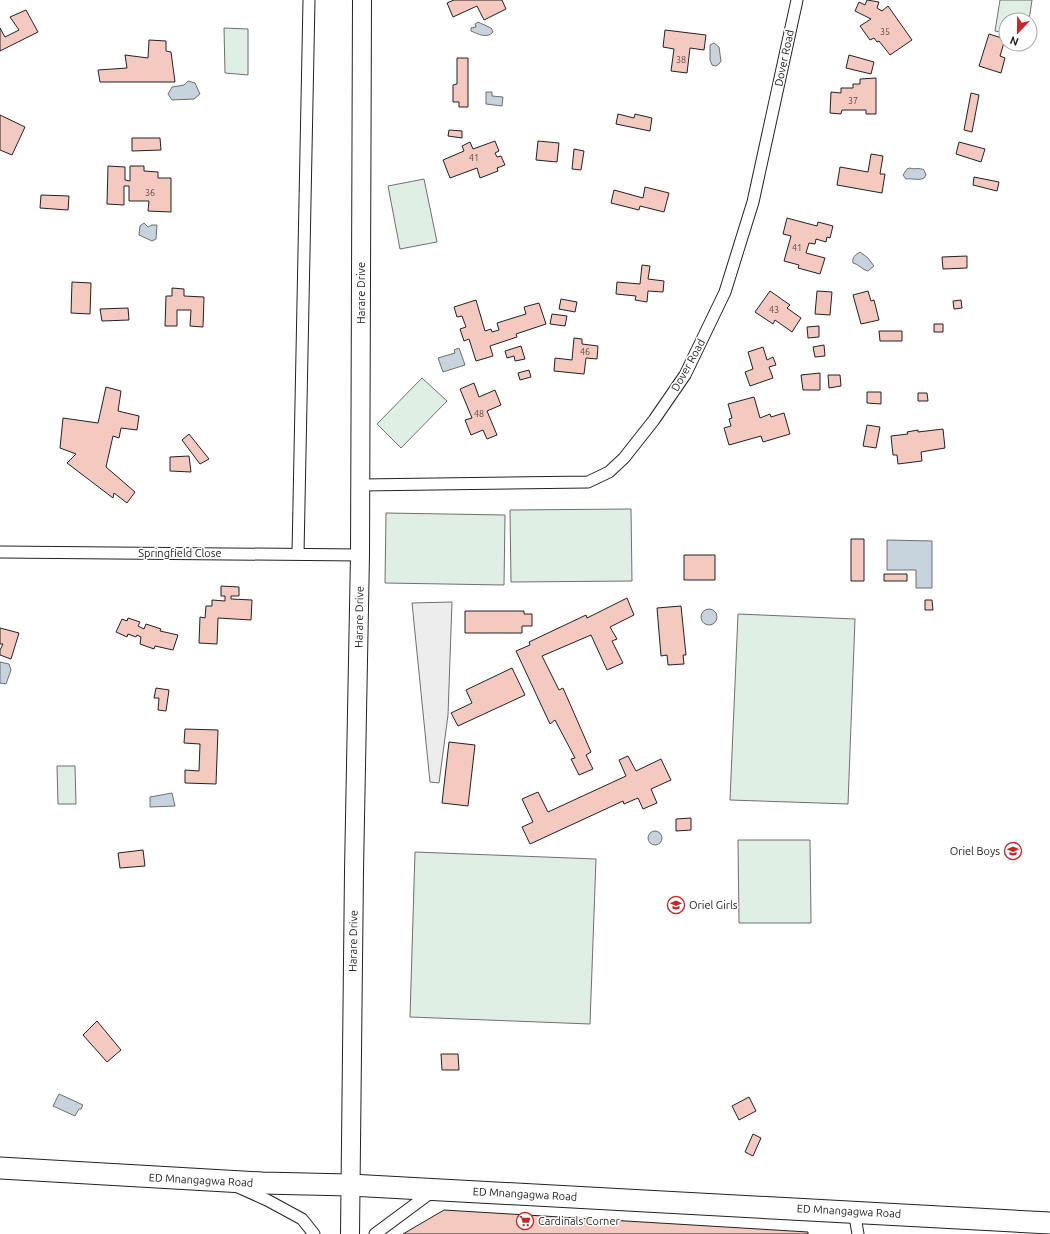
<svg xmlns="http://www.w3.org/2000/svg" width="1050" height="1234" font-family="Ubuntu,sans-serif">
<rect width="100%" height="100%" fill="#fff"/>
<path fill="#e0efe3" stroke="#6f6f6f" d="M1000,0h32l-3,20h-23v13l-11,-2z
M224,28l24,1v46l-23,-2z
M424,179l13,63 -37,7 -12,-63z
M422,378l25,23 -46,47 -24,-24z
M631,509l1,72 -121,1 -1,-72z
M386,513l119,2 -1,70 -119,-2z
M738,614l117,5 -7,185 -118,-4z
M57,766h18l1,38h-18z
M738,840h72l1,83h-72z
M415,852l181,7 -6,165 -180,-7z"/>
<path fill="#ededed" stroke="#6f6f6f" d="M452,602l-4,113 -9,68 -9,-1 -18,-179z"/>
<path fill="#c7d3dd" stroke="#6f6f6f" d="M478,22l13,6 2,4c-6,7 -15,2 -22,-1v-3l5,-1 -1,-3z
M714,43l5,4 2,14 -2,3 -3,2 -4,-1 -2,-5v-15z
M188,81l7,2 5,11 -6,5 -22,1 -4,-6 4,-7 12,-2z
M486,92h6v4l11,1 -1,9 -16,-2z
M910,168c5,2 9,-1 14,2l2,5 -2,3c-5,3 -12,0 -18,1l-3,-4 4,-6z
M144,223l4,4 4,-2h5l-1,14 -4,2 -13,-6 1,-9z
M860,252l8,6 6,8 -6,5c-6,-1 -9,-7 -15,-8 -1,-6 2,-8 7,-11z
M459,348l6,17 -22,7 -5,-14 17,-5 -1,-3z
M887,540l45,1v47h-16v-18h-29z
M701 617a8 8 0 1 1 16 0a8 8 0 1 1-16 0Z
M0,662l9,2 2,6 -5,14 -6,-1z
M172,793l3,13 -25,1v-10z
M648 838a7 7 0 1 1 14 0a7 7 0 1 1-14 0Z
M59,1094l24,11 -2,4h-2l-4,7 -22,-10z"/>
<path fill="#f3c9c0" stroke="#222" d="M454,0h48l4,9 -22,11 -7,-14 -24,11 -6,-14z
M867,0l12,2 -2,6 5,3 6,-5 24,34 -22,15 -11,-14 -2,1 -3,-4 -4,2 -10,-14 11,-7 -16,-8 4,-9 6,3z
M26,10l12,22 -38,19v-23l5,9 14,-7 -9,-13z
M665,30l41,5 -2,15 -14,-2 -3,25 -16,-2 3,-22 -11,-2z
M989,34l16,5 -5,17 5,2 -4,15 -22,-7z
M149,40l17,1v10l5,1 4,30h-75l-2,-12 29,-2 -2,-13 23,3z
M849,55l25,7 -3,12 -25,-6z
M457,58h11v49h-9v-5h-6v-17l4,-1z
M876,78v36h-10v-4h-24l-1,4 -11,-1 1,-21 10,1v-5h12v-4h7v-5z
M971,93l8,2 -7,37 -8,-2z
M618,114l16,4 1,-4 17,4 -2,13 -34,-7z
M0,115l25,12 -13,28 -12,-5z
M449,130l13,1v7l-14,-2z
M132,138h28l1,12 -29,1z
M495,141l4,10 -4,2 2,4 4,-1 4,9 -8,3 1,3 -18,7 -3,-10 -27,10 -7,-18 21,-9 -2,-5 8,-4 3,7z
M538,141l21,2 -2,19 -21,-2z
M959,142l26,7 -4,13 -25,-8z
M574,149l10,2 -3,19 -9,-1z
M871,154l12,2 -3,18h5l-3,19 -45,-8 3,-18 28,5z
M108,166l17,1v13l5,1v-15h14v5l14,1v6h13v34l-23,-1 1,-10h-20v-15h-5v19l-17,-1z
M974,177l25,5 -2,9 -24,-6z
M645,187l24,6 -5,19 -24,-6 -1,4 -28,-7 3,-13 29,8z
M41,195l28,1 -1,14 -28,-2z
M787,218l30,8 1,-4 15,4 -3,12 -3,-1 -1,5 -10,-3 -1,5 -6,-1 -3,10 19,5 -5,16 -22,-6 1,-3 -15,-4 7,-25 -8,-2z
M967,256v12l-24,1 -1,-12z
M642,265l8,1 -2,13 16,2 -1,11 -15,-1 -1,11 -12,-2 1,-4 -20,-2 1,-12 23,2z
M72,282l19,1 -1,31 -19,-1z
M172,288l12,1v7l20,1 -1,30 -13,-1 1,-16h-14v16h-12l1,-30h6z
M770,291l20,14 -3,3 14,10 -9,14 -17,-12 -2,4 -18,-12z
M817,291l15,1 -2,23 -15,-1z
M868,291l3,10 3,-1 5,20 -18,4 -8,-29z
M561,299l16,3 -2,10 -16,-3z
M476,300l9,31 6,-2 1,3 7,-2 -2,-7 29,-9 -2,-7 15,-4 7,21 -30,10 1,3 -27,9 3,10 -17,5 -7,-22 -5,2 -4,-12 6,-2 -4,-11 -5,1 -3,-10z
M961,300l1,8 -8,1 -1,-8z
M128,308l1,12 -27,1 -2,-12z
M552,314l15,2 -2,10 -15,-2z
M934,324h9v8h-9z
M819,326v11l-11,1 -1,-11z
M879,331h23v10h-22z
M574,338l8,1v5l16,2 -1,13 -11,-1 -2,16 -30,-3 1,-13 17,2z
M824,345l1,11 -10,1 -2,-10z
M521,346l4,13 -10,2 -1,-5 -7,2 -2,-7z
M763,347l4,13 6,-3 3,8 -7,2 4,11 -23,8 -5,-14 8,-3 -5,-17z
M529,370l2,7 -11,3 -2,-7z
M820,373v17h-17l-2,-15z
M828,375h12l1,11 -12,2z
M474,383l5,14 16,-7 6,15 -14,6 10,24 -10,4 -4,-9 -12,5 -6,-15 7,-2 -12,-29z
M106,387l15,4 -3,20 21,5 -2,14 -16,-2 -2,10 -6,-2 -7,31 29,25 -8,11 -13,-10 -1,5 -46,-35 9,-9 -16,-6 3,-30 35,5z
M867,392h14v12l-14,-1z
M918,393h9l1,8h-10z
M754,397l6,21 10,-4 1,3 13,-4 6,21 -27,8 -2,-6 -32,9 -5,-17 7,-2 -2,-7 3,-1 -4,-14z
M867,425l13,2 -4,21 -13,-2z
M943,429l2,19 -24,4 1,9 -24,3 -1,-9h-4l-2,-19 17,-2 -1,-2 11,-2v2z
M189,434l20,25 -9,5 -18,-24z
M189,456l2,16 -21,-1v-14z
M851,539h13v42h-13z
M684,555h31v25h-31z
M884,574h23v7h-23z
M221,586l18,1v9h-8v3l21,1 -1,20 -33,-2 -1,26 -18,-1 1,-26 5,1 1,-12h6v-6l13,1v-5h-4z
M627,598l7,17 -24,12 7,12 -5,2 11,22 -16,7 -16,-35 -49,21 17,34 4,-2 28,64 -5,3 7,14 -14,6 -8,-16 4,-1 -20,-38 -5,4 -34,-73 14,-6 -1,-3 57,-27 1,3z
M925,600h7l1,10h-8z
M681,606l5,49h-3l1,9 -16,1 -1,-10 -6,1 -4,-48z
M465,611h59v3h8v12h-10v7h-57z
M128,618l12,4 -2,4 6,3 2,-5 15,5 -1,2 18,4 -5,15 -18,-4 -1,3 -14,-5 1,-7 -4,-2 -1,2 -8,-3 -1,3 -11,-5 6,-13 5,2z
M0,628l19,5 -8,26 -11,-4v-5l3,-6h-3z
M512,668l13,27 -67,31 -7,-13 21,-10 -6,-13z
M156,688l13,2 -3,21 -8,-1 1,-12h-5z
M185,729l33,1 -2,54 -31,-1v-13l14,1 1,-27 -16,-1z
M449,742l26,3 -7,61 -26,-3z
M628,756l8,15 25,-12 10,21 -20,9 6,14 -14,6 -5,-11 -14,6 -1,-3 -93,43 -8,-17 11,-5 -11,-23 16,-7 10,20 78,-36 -7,-16z
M691,818v12l-15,1v-12z
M143,850l2,16 -25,2 -2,-15z
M97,1021l24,29 -14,12 -24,-27z
M441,1054h17l1,16h-17z
M749,1097l7,14 -17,9 -7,-14z
M753,1134l8,4 -8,18 -8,-4z
M444,1210l364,22v2h-405z"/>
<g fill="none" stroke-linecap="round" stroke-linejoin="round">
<g stroke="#222" stroke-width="13">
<path id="street" d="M361,485l227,-3 21,-10 15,-14 30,-38 31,-45 40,-83 28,-90 44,-202
M0,552l360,3
M298,554l11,-554
M238,1187l29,13 35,19 12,15
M854,1211l4,23
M375,1234l58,-43"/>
</g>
<g stroke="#222" stroke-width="20">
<path id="primary" d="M350,1234l4,-363 6,-316 2,-555"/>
</g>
<g stroke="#222" stroke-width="23">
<path id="highway" d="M0,1168l262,15 88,2 700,38"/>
</g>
<use href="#street" stroke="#fff" stroke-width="11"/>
<use href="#primary" stroke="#fff" stroke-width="18"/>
<use href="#highway" stroke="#fff" stroke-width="21"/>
</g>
<defs>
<g id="school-ring" transform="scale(0.9)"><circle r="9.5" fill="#fff" stroke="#c62828" stroke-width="1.5"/><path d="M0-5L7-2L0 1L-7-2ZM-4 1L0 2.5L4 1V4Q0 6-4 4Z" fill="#c62828"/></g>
<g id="supermarket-ring" transform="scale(0.9)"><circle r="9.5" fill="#fff" stroke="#c62828" stroke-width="1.5"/><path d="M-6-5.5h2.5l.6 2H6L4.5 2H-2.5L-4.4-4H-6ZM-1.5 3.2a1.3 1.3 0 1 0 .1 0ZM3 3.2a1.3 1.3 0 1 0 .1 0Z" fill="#c62828"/></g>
</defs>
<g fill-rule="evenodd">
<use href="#school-ring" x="1013" y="851"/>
<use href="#school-ring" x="676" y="905"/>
<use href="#supermarket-ring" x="525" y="1221"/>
</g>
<g text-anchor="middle" stroke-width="3" stroke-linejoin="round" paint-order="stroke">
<g font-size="9" fill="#564c4a">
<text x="885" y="35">35</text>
<text x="681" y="63">38</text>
<text x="853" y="104">37</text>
<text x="474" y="161">41</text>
<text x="150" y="196">36</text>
<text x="797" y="251">41</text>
<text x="774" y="313">43</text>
<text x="585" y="355">46</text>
<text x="479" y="417">48</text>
</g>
<g font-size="11" fill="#222" stroke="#fff">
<text transform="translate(784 58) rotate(-78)" y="4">Dover Road</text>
<text transform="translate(361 293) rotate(-90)" y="4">Harare Drive</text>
<text transform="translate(688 365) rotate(-61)" y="4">Dover Road</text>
<text x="180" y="557">Springfield Close</text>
<text transform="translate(359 617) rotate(-89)" y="4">Harare Drive</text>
<text transform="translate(353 941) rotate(-89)" y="4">Harare Drive</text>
<text transform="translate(201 1180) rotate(3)" y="4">ED Mnangagwa Road</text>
<text transform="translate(525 1194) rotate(3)" y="4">ED Mnangagwa Road</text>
<text transform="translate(849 1211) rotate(3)" y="4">ED Mnangagwa Road</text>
</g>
<g font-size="11" fill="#222" stroke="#fff" text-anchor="start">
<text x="1000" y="855" text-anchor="end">Oriel Boys</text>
<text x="689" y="909">Oriel Girls</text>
<text x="538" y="1225">Cardinals Corner</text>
</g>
</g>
<g transform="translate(1018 32) rotate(202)"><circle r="19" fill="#ffffff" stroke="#a7a7a7"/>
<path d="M0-3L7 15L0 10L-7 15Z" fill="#c62828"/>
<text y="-6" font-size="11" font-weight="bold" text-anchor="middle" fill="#222222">N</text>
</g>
</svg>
